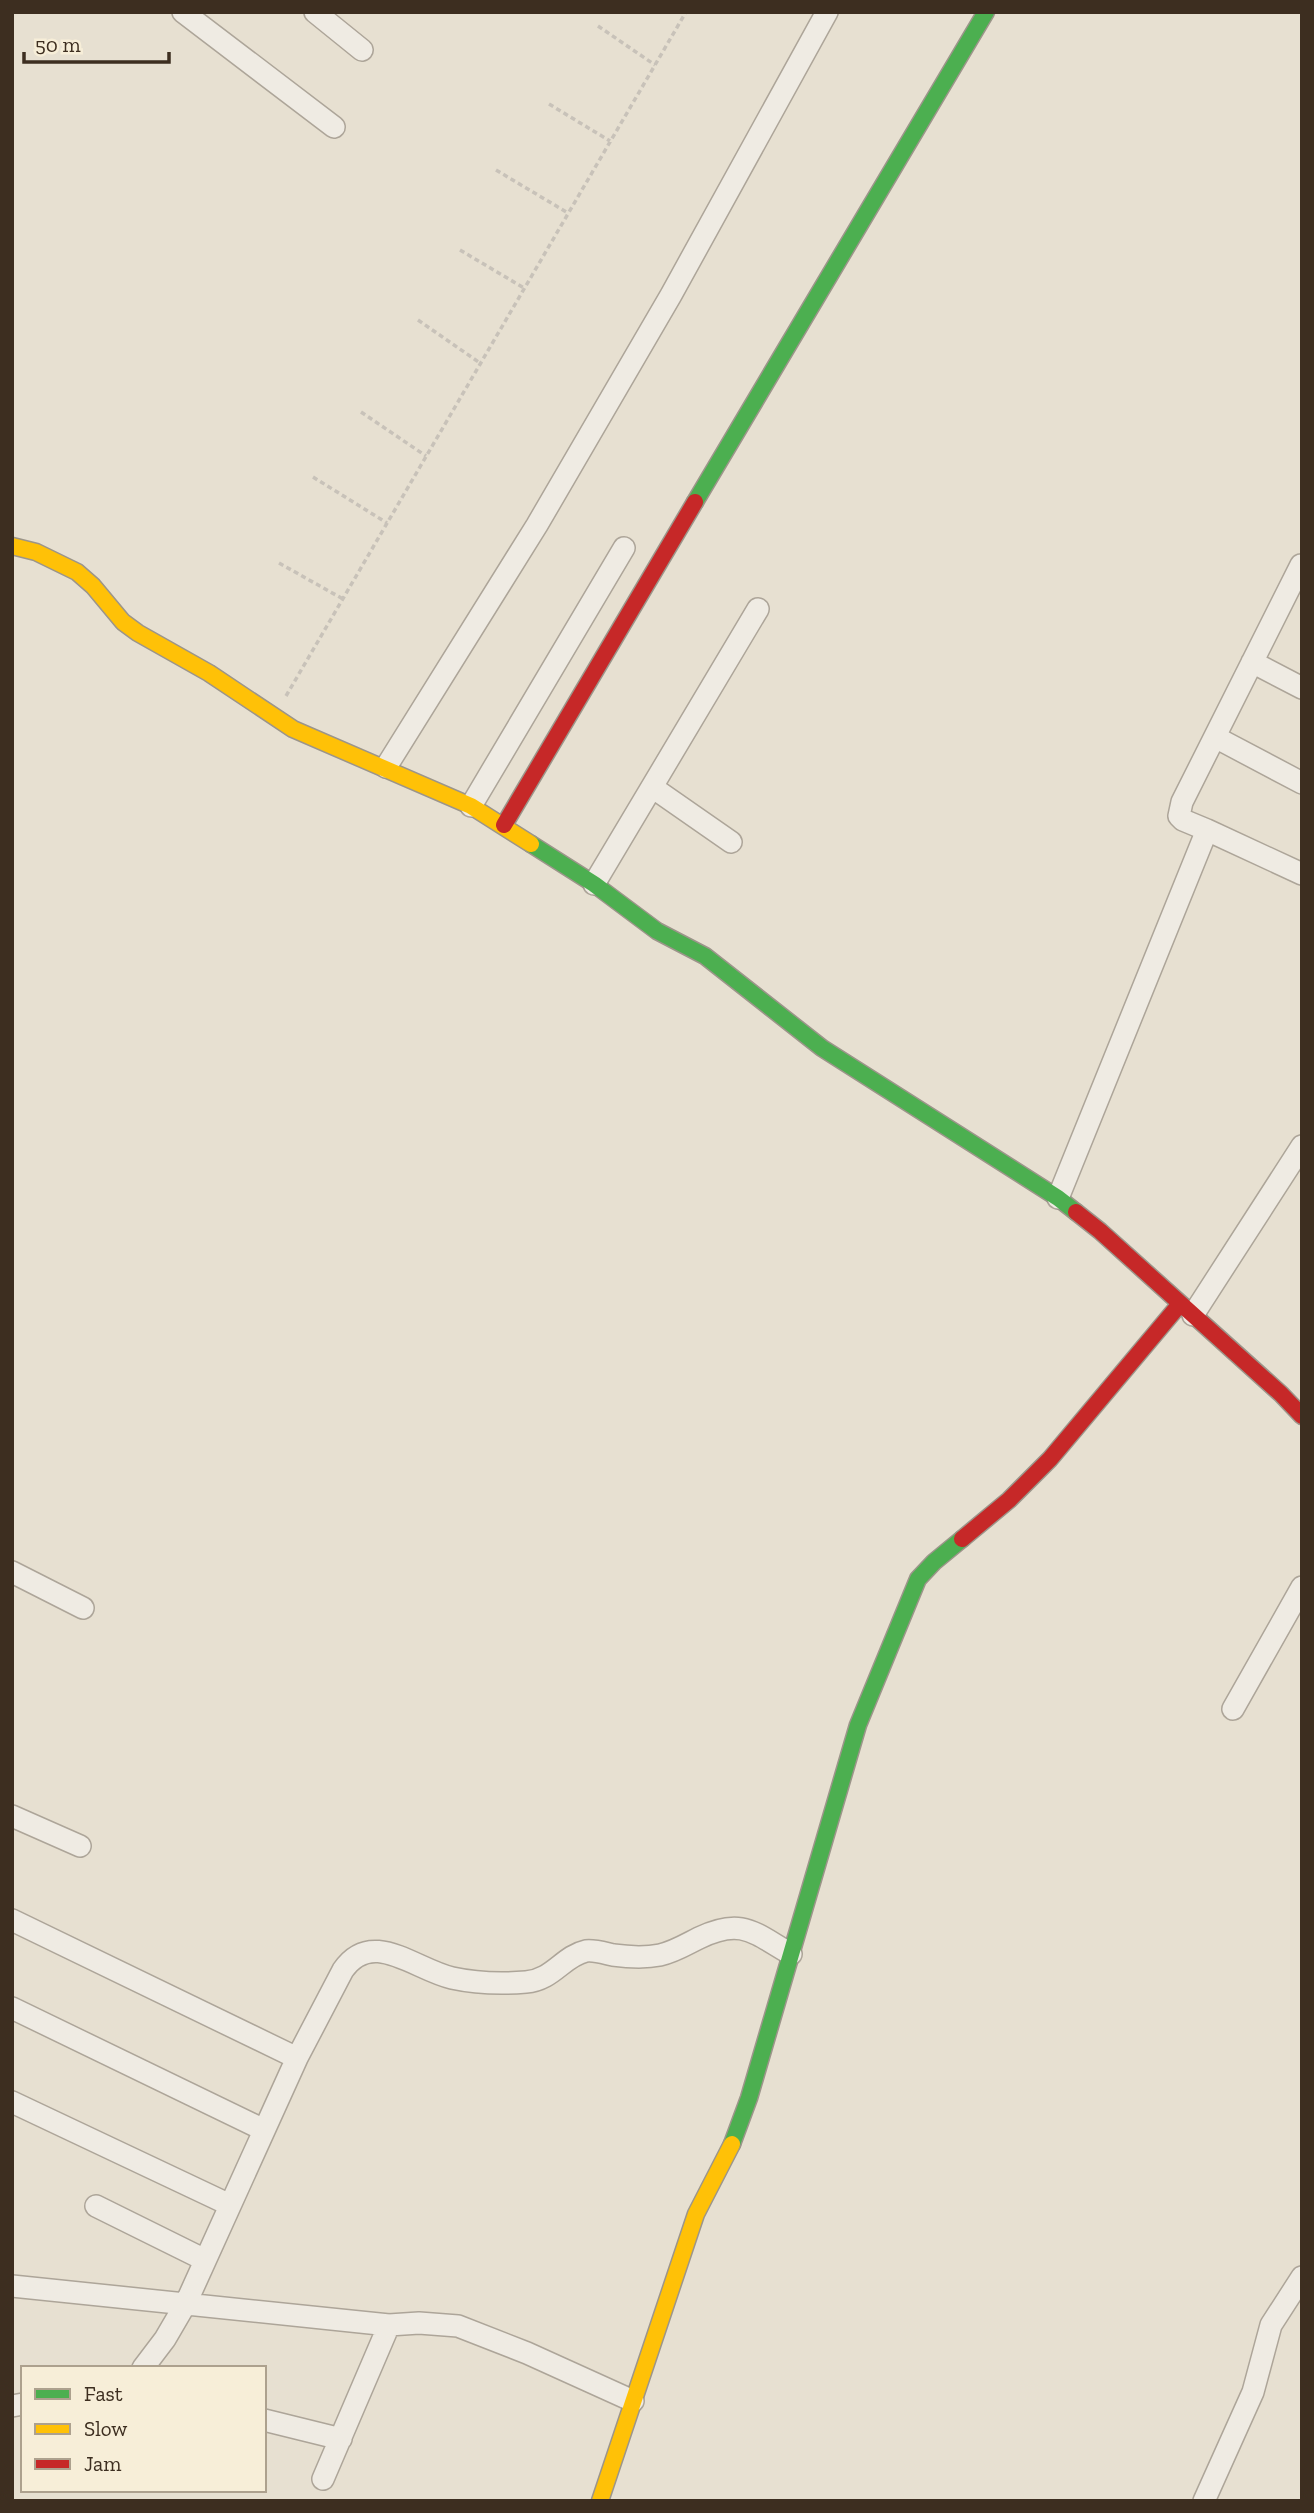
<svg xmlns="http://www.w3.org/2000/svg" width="1314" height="2513" font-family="'Zilla Slab',serif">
<rect width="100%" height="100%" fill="#e7e0d1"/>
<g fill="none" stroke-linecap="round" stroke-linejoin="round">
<g stroke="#ada599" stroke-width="24">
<path id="street" d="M183,12l151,115
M315,12l47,38
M1252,662l50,26
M1215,737l87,46
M386,767l151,-242 134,-230 156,-283
M652,787l79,55
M471,806l153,-258
M1207,830l95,44
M594,884l164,-275
M1058,1198l149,-368 -24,-10 -4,-4 3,-14 119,-237
M1193,1315l109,-169
M12,1572l71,36
M1233,1709l69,-122
M12,1816l68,30
M12,1920l285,138
M12,2008l252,122
M12,2102l218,103
M96,2206l109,54
M12,2286l377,39 30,-2 39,3 69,27 106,48
M143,2368l22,-29 21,-36 111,-245 46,-88c29,-42 71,-1 109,8 23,5 51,6 74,4 27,-2 37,-26 60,-31 9,-1 18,2 27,4 15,2 32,3 47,0 14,-3 27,-11 39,-17 43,-21 55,-5 92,16
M12,2406l11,-2
M264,2420l77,19
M323,2479l66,-154
M1204,2501l49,-109 18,-67 31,-48"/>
</g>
<g stroke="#9c958a" stroke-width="19">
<path id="fast" d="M695,502l291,-490
M531,844l63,40 63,47 48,25 117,92 236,150 18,14
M732,2144l17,-46 109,-373 60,-146 16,-17 28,-23"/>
</g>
<g stroke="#9c958a" stroke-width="19">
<path id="slow" d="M12,546l24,6 41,20 16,14 30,36 15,11 71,40 84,56 178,77 60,38
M600,2501l96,-287 36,-70"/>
</g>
<g stroke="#9c958a" stroke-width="19">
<path id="jam" d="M504,825l191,-323
M1076,1212l24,19 181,163 21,22
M962,1539l47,-39 41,-41 130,-155"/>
</g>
<path stroke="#c8c2b9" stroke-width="3.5" stroke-dasharray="5 3.5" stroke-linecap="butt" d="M598,26l57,39
M549,104l61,37
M496,170l72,43
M460,250l64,38
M418,320l62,43
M361,412l65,44
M313,477l74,46
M279,563l64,36
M286,696l400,-684"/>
<use href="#street" stroke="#efebe3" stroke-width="21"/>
<use href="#fast" stroke="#4caf50" stroke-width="16"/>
<use href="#slow" stroke="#ffc107" stroke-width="16"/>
<use href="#jam" stroke="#c62828" stroke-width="16"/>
</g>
<rect width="1314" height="2513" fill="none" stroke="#3d2e20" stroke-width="28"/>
<rect x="21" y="2366" width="245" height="126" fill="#f7eed8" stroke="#ada18e" stroke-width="2"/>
<rect x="35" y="2389" width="35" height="10" fill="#4caf50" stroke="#ada18e" stroke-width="2"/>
<text x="84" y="2401" font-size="21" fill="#3d2e20">Fast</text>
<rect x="35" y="2424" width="35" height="10" fill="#ffc107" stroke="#ada18e" stroke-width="2"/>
<text x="84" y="2436" font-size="21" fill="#3d2e20">Slow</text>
<rect x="35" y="2459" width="35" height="10" fill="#c62828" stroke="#ada18e" stroke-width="2"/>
<text x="84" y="2471" font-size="21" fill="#3d2e20">Jam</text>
<path d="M24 52v10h145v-10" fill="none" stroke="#3d2e20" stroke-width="3.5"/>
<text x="35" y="52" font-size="21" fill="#3d2e20" stroke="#f7eed8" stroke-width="5" paint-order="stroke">50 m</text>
</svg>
